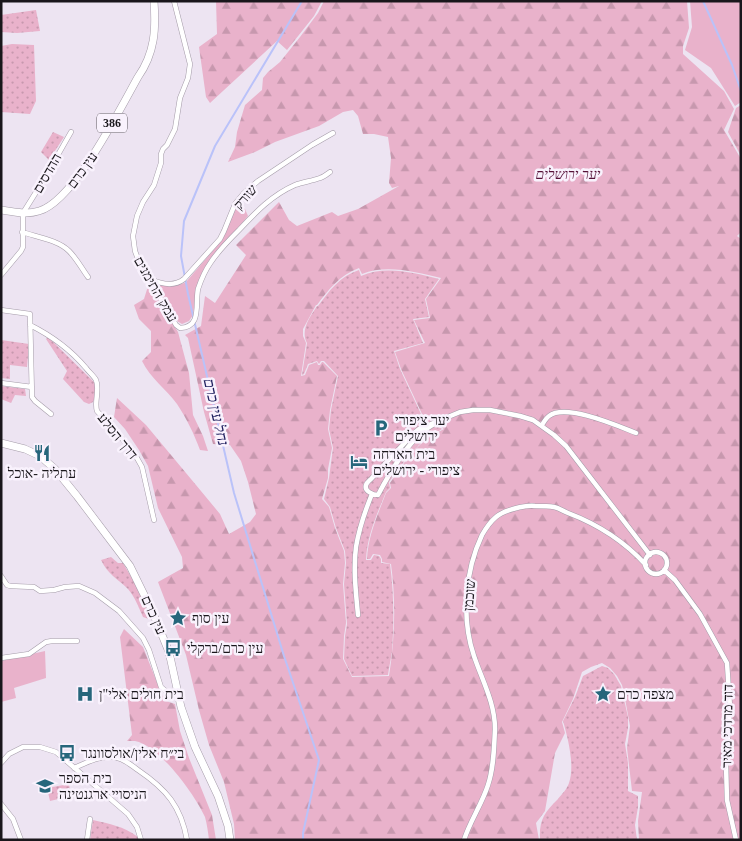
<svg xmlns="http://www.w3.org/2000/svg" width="742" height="841" font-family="'Times New Roman',Heebo,serif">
<defs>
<pattern id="forest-firs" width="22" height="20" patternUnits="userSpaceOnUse" patternTransform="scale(1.25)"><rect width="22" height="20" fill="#e9b2cb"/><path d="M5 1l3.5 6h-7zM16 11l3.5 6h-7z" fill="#c798ae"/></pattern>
<pattern id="park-dots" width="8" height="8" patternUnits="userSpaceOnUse" patternTransform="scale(1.25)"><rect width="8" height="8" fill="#e9b2cb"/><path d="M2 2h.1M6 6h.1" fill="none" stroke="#c798ae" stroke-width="1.8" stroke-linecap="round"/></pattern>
</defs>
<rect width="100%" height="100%" fill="#ede4f2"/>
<path fill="#e9b2cb" d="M690,1h51v101l-6,4 -24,-38 -26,-18 7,-23z
M240,204l5,5 3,7 -43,51 -8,18 -4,30 -4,6 -7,3 -5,-3 -21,-36c12,1 19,3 30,-3l36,-42 13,-30z
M45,651l1,27 -32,10 2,10 -15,4v-41z"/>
<path fill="url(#forest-firs)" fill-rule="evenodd" d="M216,1h106l-8,15 -27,34 -10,-9 -67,62 -4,-6 -7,-50 18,-13z
M324,1h363l2,27 -6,18v8l41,37 10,18 -10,21 17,29v73l-4,4 4,3v601h-102l-1,-19 4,-29 -10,-1 -5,-43 3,-22 -6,-33 -2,-8 -5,-9 -7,-8 -8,-5 -11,4 -9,5 -9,27 -11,23 3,11 -10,20 -10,58 -9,12 3,17h-304l-1,-16 -10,-42 -15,-37 -10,-35 -13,-55 -28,-73 25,-14 -1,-11 -24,-49 -10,-42 -9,-16 -14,-21 -11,-12 3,-19 29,27 50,60 24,29 9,20 21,-12 6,-8 -8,-32 -7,-21 -11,-16 -17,-1 -9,-32 -16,-74 -3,-3 16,-9 4,-30 10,7 31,-48 -10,-10 43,-43 10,18 8,6 35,-14 6,4 20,-7 41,-23 -7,2 -3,-5 2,-25 -3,-21 -14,-3h-11l-5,-18 -5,-6 -10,2 -24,14 -44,16 -20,10 -27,10 7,-15 2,-15 8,-27 17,-15 1,-12 5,-6 12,-10 20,-25 18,-24zM359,268l3,6c24,-10 54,-2 79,4l-15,21 4,19 -16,2 11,23 -30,9 6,17 21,45 22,15c-5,3 -10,5 -14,8 -17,11 -29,30 -40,46l1,5 -5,5c-8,21 -18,43 -19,66h3l3,-5 7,1 2,4v3l9,2c5,37 4,75 -2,112l-37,1 -9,-18 1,-23 2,-13 -3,-39 2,-21 -1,-12 -9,-23 -6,-21 -7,-8 6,-21v-9l4,-21 -4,-19 2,-19 7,-34 -14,-14h-1l-2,3h-2l-1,-3 -8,3 -4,10 -4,1 5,-33 -3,-7v-7l13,-24h1c12,-16 23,-30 42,-37z
M741,105v51l-13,-24 8,-24z
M149,283l29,49 11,41 4,42 10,21 5,15 -8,-1c-6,-16 -13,-31 -23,-46 -11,-15 -27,-26 -35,-43l9,-9v-21l-12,-12 -5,-14 10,-6z
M124,629l19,18 19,48 4,6 9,3 5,27 9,27 23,57 4,25h-7c-1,-8 -2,-16 -4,-23 -10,-22 -45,-71 -70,-76 -3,0 -5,0 -8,0l5,-6 -12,-98z"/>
<path fill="url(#park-dots)" d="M36,10l4,21 -23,2 -16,-1v-17z
M12,44l22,1 2,56 -6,13 -29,-2v-66z
M53,132l11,5 -15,23 -8,-8z
M359,270l2,6c24,-11 54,-3 78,3l-14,20 4,18 -16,2 10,24 -29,8 6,18 21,45 21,15c-26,14 -36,30 -53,53l1,6 -4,4c-9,22 -19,44 -20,68h5l3,-5 5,1 2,3v4l9,1c4,29 4,59 2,87 -1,8 -3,16 -4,24l-36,1 -8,-17 1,-23 2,-12 -3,-40 2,-21 -1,-12 -9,-23 -6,-21 -6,-8 5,-21 4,-30 -4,-19 2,-19 7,-34 -14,-15h-3l-2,3 -2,-3 -9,3 -4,10 -2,1 5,-32c-7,-13 3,-26 10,-37h1c11,-15 22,-30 41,-36z
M48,337l47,46 1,12 -3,7 -4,2 -5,-2 -21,-23 4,-8 -21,-32z
M1,340l28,4 -2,23 -17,-2v14l-9,-1z
M1,386l24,3 1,7 -11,-1 -4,8 -10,-4z
M111,557l7,6h5l10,17 19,40 -9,-3c-4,-9 -8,-20 -15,-28 -11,-11 -20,-14 -27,-29z
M602,666l6,2 6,6 7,12 7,31v11l-3,16 3,19v28l10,5v11l-3,18 2,15h-97c-1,-20 4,-27 18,-41 4,-5 9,-10 11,-16 6,-17 -1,-45 -6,-62l12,-24 8,-21z
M69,784l2,12 -21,5 -3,-13z
M93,820c17,4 30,6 45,17v3h-48z"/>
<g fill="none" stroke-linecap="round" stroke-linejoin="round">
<path stroke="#bac2f9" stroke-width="2" d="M302,1l-87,145 -31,75 -3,35 7,38 46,199 50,163 35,104 -16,73v7
M703,1l29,64 9,26"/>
<g stroke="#a59ca9" stroke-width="5.5">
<path id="minor" d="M174,1l16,63 -2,14 -8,20 -5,31 -8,16 -4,4 -2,5v9l-7,22 -11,17 -6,14 -4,20 2,15 3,8 38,66 4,3c22,-1 15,-23 18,-39 3,-9 8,-20 13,-27 8,-12 18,-22 28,-32 17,-18 33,-35 56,-45 8,-3 17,-4 25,-7 4,-1 7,-4 10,-6
M22,232c15,5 36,8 47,19 8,8 13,18 19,26
M1,275l20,-24 2,-4v-34l20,-32 28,-49
M150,279c11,5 24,8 34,0l36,-40 4,-8 11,-27 9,-11 14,-12 54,-36 21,-12
M1,310l29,4 2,83 3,4 16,13
M30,325c22,11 40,24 56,43 3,4 8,8 10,12 4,9 -2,22 1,31l36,40 9,16 12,53
M1,383l31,4
M439,421c-6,4 -14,8 -19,13 -18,17 -31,40 -42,61 -5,0 -14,-4 -12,-10 1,-3 3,-4 5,-6l42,-45 6,-5 41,-17 13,-2h17l30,6 13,4 21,15 12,11 84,109
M542,425c2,-3 4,-7 7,-9 17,-13 69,10 87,17
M645 563a11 11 0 1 1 22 0a11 11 0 1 1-22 0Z
M664,570l11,10 25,34 27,49 3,44 -4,57 1,36 9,40
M1,576l6,9 3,1 24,1 6,4 14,-1 11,-3 14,-1 16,7 24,18 24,27 6,12 12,37 6,5h11
M358,615c-2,-22 -5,-45 -2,-68 3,-18 9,-36 16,-53
M1,658l28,-4 17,-12 6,-1h25
M1,763l8,-9 14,-7h17l16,5 72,62 9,13 4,13
M74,768c12,-5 24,-12 37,-11 10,0 19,7 27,13 28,19 43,36 49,70
M1,804l12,15 8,21
M87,840l3,-21
M464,840c6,-19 18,-36 24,-55 6,-18 6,-38 7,-56 0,-26 -13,-49 -21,-73 -13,-38 -9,-85 8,-121 4,-7 8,-13 14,-18 8,-7 29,-12 39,-11 6,0 13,0 19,1 5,1 9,4 14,6 29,11 57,29 78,52"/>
</g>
<g stroke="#a59ca9" stroke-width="8">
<path id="primary" d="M1,210c13,2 26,5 38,1 35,-10 81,-102 99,-134 17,-24 18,-48 16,-76
M1,443l24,6 15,7 15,13 22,27 53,70 23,47 16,39 12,55 14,40 23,49 10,30 2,14"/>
</g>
<use href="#minor" stroke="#fff" stroke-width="4.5"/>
<use href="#primary" stroke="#fff" stroke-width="7"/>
</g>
<defs>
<g id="parking-bare" transform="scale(1.35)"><path d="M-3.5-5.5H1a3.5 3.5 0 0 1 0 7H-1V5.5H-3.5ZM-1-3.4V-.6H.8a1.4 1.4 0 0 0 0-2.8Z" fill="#26667b" stroke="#f9f2fd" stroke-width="2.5" paint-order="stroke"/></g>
<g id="restaurant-bare" transform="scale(1.35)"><path d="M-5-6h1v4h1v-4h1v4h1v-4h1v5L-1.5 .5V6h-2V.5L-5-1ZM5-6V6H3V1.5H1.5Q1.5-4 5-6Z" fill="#26667b" stroke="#f9f2fd" stroke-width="2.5" paint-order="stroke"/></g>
<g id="hotel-bare" transform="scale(1.35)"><path d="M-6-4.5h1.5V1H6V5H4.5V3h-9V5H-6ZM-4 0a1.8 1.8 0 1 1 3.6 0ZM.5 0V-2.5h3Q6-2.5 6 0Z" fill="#26667b" stroke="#f9f2fd" stroke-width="2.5" paint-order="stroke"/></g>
<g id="sight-bare" transform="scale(1.35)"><path d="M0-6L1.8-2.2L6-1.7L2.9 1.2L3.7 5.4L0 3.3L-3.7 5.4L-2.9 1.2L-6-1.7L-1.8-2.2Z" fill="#26667b" stroke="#f9f2fd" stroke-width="2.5" paint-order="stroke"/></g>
<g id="bus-bare" transform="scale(1.35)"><path d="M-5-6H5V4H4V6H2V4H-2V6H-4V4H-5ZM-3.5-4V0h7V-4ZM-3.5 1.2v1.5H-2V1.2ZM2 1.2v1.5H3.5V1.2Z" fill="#26667b" stroke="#f9f2fd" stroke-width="2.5" paint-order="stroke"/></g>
<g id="hospital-bare" transform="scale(1.35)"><path d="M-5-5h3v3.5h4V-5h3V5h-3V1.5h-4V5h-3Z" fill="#26667b" stroke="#f9f2fd" stroke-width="2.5" paint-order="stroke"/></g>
<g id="school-bare" transform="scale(1.35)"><path d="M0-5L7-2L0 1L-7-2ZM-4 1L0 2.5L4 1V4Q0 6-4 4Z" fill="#26667b" stroke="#f9f2fd" stroke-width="2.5" paint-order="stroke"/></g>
</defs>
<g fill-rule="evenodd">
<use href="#parking-bare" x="381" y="428"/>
<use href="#restaurant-bare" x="42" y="453"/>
<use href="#hotel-bare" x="359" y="462"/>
<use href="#sight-bare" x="178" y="618"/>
<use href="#bus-bare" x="173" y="648"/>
<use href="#hospital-bare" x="85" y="694"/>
<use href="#sight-bare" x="603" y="694"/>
<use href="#bus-bare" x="67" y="753"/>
<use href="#school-bare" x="45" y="786"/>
</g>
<g text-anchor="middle" stroke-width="5" stroke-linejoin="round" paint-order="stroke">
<rect fill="#f9f2fd" stroke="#5c585f" stroke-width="1" x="97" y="113.5" width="30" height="19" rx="4"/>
<g font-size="12" font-weight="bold" fill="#19161b">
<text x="112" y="127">386</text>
</g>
<g font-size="14" fill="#19161b" stroke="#f9f2fd">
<text transform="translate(82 170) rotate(-54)" y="5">עין כרם</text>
<text transform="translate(47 173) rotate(-60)" y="5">ההדסים</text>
<text transform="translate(245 197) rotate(-49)" y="5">שורק</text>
<text transform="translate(156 289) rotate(60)" y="5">עמק התימנים</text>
<text transform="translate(118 436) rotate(51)" y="5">דרך הסלע</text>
<text transform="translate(469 595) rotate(-86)" y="5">שוכמן</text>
<text transform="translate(154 615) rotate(66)" y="5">עין כרם</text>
<text transform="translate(727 726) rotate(-89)" y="5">דוד מרדכי מאיר</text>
</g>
<g font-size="14" font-style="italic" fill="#551037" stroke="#f9f2fd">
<text x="568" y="179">יער ירושלים</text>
</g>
<g font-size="14" fill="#19161b" stroke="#f9f2fd" text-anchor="start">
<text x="395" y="425">יער ציפורי<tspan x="395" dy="16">ירושלים</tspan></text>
<text x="373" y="459">בית הארחה<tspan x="373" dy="16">ציפורי - ירושלים</tspan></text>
<text x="42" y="478" text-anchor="middle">עתליה -אוכל</text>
<text x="192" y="623">עין סוף</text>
<text x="187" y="653">עין כרם/ברקלי</text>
<text x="99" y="699">בית חולים אלי"ן</text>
<text x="617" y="699">מצפה כרם</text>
<text x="81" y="758">בי״ח אלין/אולסוונגר</text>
<text x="59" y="783">בית הספר<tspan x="59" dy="16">הניסויי ארגנטינה</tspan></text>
</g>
<g font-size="15" font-style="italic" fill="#222260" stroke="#f9f2fd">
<text transform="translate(216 412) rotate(77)" y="5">נחל עין כרם</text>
</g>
</g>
<rect width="742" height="841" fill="none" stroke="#19161b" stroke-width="5"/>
</svg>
